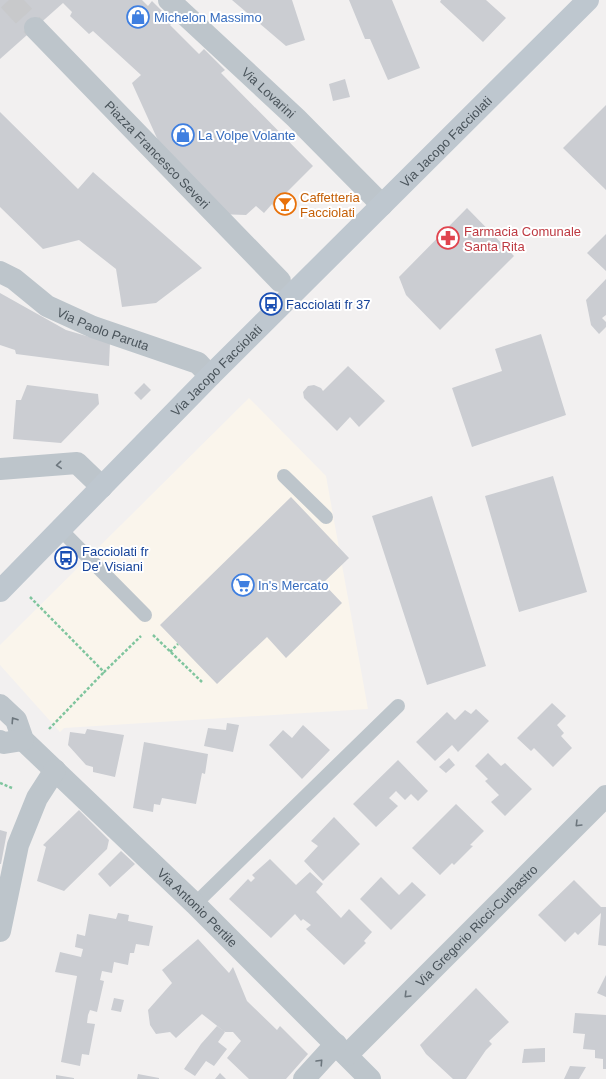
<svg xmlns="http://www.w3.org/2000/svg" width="606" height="1079" font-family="Helvetica,sans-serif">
<rect width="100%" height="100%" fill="#f2f0f0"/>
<path fill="#faf5ec" d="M249,398l77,78 42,233 -304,19 -4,4 -60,-67v-20z"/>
<path fill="#cbcdd2" d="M0,0h142l6,6 4,-5 21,21 -3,3 29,29 5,-5 21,21 -4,3 92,93 -40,40 -1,-2 -8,9 -8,-7 -10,9 -28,-1 -57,-67 -29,-64 9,-8 -48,-44 -4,3 -19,-18 2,-4 -9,-9 -63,56z
M232,0h60l13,40 -19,6z
M349,0h43l28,68 -32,12 -18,-41h-5z
M441,0h45l20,18 -23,24 -43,-40z
M345,79l5,18 -17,4 -4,-17z
M606,105v85l-43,-42z
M0,112l78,77 15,-17 109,96 -46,35 -34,4 -6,-38 -37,-29 -36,9 -43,-42z
M467,208l47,48 -74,74 -34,-35 -7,-18z
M606,234v37l-19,-18z
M606,279v36l-4,3 4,4v5l-7,7 -8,-9 -5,-25z
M0,293l66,37 44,13 -1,23 -93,-12 -1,-4 -15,-5z
M541,334l25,81 -94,32 -20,-59 50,-17 -7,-22z
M348,366l37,35 -26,26 -9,-10 -13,14 -33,-33 -1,-6 5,-6 6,-1 7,3 2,3z
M144,383l7,7 -10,10 -7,-7z
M27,385l71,9 1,10 -38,39 -48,-4 3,-39h5z
M553,476l34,116 -68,20 -34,-116z
M432,496l54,170 -59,19 -55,-169z
M291,497l58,61 -26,25 19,20 -56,55 -19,-21 -50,47 -57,-59z
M552,703l14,13 -9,9 7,8 -3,3 11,12 -19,19 -19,-19 -3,3 -14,-13z
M476,709l13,12 -31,31 -6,-7 -17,16 -19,-19 31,-30 8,8 10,-10 6,4z
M227,723l12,2 -6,27 -29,-6 4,-18 18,2z
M303,725l27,25 -28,29 -33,-34 14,-15 9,8z
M87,729l37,6 -9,42 -22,-5v-5l-7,-2 -18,-20 2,-13 15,2z
M144,742l64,12 -3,20 -3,-1 -6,31 -34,-6 -2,7 -6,-1 -1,8 -20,-4z
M488,753l13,13 4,-3 27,26 -27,27 -14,-14 8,-7 -14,-14 3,-2 -13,-13z
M449,758l6,7 -9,8 -7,-6z
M398,760l30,31 -10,10 -7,-7 -6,6 -9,-9 -7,7 9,8 -22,21 -23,-23z
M456,804l28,27 -14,14 3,1 -19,19 -2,-2 -12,12 -28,-27z
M79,810l30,30 -2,9 -43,42 -27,-10 9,-34 -3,-2z
M334,817l26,27 -37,37 -19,-20 14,-15 -7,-5z
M0,830l7,2 -6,32h-1z
M121,851l14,13 -25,23 -12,-13z
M270,859l26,26 14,-13 13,12 -7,8 25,26 8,-9 23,23 -8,9 2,2 -22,22 -38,-36 5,-4 -8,-6 -2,2 -6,-7 -24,24 -42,-39 19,-20 3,3 4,-4 -3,-3z
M381,877l18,18 13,-13 14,13 -35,35 -31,-31z
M574,880l27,27h5v39l-8,-1 3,-32 -23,22 -3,-3 -10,10 -27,-27z
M118,913l11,2 -1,6 25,5 -4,20 -13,-2 -2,9h-4l-2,12 -14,-3 -2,11 -10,-2 -2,9 4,1 -7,31 -7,-2 -2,5 -1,8 8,1 -6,31 -7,-1 -2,12 -19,-4 16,-86 -22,-4 5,-20 21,5 2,-8 -8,-2 2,-13 8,2 4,-22 27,5z
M198,939l31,34 4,-6 14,34 30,29 3,-4 28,28 -22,25h-37l-22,-21 14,-17 -8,-9h-8l-23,-18 -26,24 -6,-6 -14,2 -6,-9 -2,-15 24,-27 -10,-13z
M606,975v22l-9,-4z
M476,988l33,34 -20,19 3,3 -6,6 -20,29h-13l-27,-25 -6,-9z
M114,998l10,2 -3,12 -10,-2z
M575,1013l31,2v54h-3v-10l-8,-1v-8l-12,-1 2,-15 -12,-1z
M217,1026l8,6 -7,10 9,7 -13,17 -8,-5 -11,15 -11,-7 17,-25z
M545,1048v14l-23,1 2,-14z
M570,1066l16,1 -7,12h-15z
M220,1073l6,6h-11z
M138,1074l21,4v1h-22z
M56,1075l18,3v1h-18z"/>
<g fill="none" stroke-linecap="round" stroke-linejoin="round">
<path stroke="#c8c9cb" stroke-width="22" stroke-dasharray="22 11" stroke-linecap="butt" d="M9,0l26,28"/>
<path stroke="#7fc59e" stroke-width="2.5" stroke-dasharray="3 2" stroke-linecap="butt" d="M30,597l74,75 37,-36
M153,635l49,47
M170,652l8,-8
M49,729l55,-57
M0,783l12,5"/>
<path stroke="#bdc5cb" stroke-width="14" d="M284,476l42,41
M60,529l85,86
M195,904l203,-198"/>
<g stroke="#bdc5cb" stroke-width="22">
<path id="s1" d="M169,0l127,118 86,87"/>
<path id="s2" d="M35,28l245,253"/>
<path id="s3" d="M0,272l14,7 33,27 46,21 105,36 12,13"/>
<path d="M0,469l77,-6 25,24"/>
<path id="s4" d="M0,705l16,15 7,20 172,164 175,175"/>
<path d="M0,741l4,2 19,-3"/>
<path d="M0,931l18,-86 19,-47 18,-28"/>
<path id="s5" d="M347,1055l259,-259"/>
<path d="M304,1079l32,-35"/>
</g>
<path stroke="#bec7cf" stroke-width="22" id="s6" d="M0,591l210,-215 378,-376"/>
</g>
<defs><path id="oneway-chevron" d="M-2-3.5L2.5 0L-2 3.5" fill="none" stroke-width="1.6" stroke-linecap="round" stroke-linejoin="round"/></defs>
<g stroke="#6c767d">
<use href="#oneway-chevron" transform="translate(59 465) rotate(175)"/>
<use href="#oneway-chevron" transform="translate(14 720) rotate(-123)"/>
<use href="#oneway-chevron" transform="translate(578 824) rotate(135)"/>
<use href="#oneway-chevron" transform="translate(407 995) rotate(135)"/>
<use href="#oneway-chevron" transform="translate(320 1062) rotate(-47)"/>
</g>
<defs>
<g id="shop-ring" transform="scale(1.15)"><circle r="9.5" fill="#fff" stroke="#3f7fe0" stroke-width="1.5"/><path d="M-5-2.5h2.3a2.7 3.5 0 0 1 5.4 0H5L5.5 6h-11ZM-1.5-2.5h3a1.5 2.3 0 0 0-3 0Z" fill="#3f7fe0"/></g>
<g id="bar-ring" transform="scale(1.15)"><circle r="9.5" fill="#fff" stroke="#e8710a" stroke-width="1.5"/><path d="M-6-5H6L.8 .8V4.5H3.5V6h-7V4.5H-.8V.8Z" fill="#e8710a"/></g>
<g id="pharmacy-ring" transform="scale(1.15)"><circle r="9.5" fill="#fff" stroke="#e0444e" stroke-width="1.5"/><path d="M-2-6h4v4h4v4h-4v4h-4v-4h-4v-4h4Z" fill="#e0444e"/></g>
<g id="bus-ring" transform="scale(1.15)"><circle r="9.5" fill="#fff" stroke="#1a4fb4" stroke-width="1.5"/><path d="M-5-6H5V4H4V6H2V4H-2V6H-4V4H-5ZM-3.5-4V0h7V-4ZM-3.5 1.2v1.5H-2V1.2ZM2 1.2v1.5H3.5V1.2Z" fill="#1a4fb4"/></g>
<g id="supermarket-ring" transform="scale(1.15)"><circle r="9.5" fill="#fff" stroke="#3f7fe0" stroke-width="1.5"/><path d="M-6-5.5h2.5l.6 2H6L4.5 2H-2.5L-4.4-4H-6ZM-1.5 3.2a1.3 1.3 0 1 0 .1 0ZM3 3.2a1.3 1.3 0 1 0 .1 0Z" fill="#3f7fe0"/></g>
</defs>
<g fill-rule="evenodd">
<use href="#shop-ring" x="138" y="17"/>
<use href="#shop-ring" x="183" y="135"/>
<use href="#bar-ring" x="285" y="204"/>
<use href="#pharmacy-ring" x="448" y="238"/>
<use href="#bus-ring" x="271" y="304"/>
<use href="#bus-ring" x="66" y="558"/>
<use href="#supermarket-ring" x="243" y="585"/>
</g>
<g text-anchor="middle" stroke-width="4" stroke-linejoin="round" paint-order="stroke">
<g font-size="13" fill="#366cbe" stroke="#fff" text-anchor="start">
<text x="154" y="22">Michelon Massimo</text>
<text x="198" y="140">La Volpe Volante</text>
<text x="258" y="590">In's Mercato</text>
</g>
<g font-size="13" fill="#4a545b" stroke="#fff">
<text dy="5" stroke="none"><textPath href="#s1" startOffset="136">Via Lovarini</textPath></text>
<text dy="5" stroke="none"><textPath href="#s6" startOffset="633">Via Jacopo Facciolati</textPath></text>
<text dy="5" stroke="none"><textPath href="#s2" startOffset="176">Piazza Francesco Severi</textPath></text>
<text dy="5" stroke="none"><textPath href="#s3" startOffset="119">Via Paolo Paruta</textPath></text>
<text dy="5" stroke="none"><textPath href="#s6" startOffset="309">Via Jacopo Facciolati</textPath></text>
<text dy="5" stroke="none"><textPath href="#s4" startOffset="285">Via Antonio Pertile</textPath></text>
<text dy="5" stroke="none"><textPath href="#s5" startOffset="183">Via Gregorio Ricci-Curbastro</textPath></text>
</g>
<g font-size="13" fill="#c56008" stroke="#fff" text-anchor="start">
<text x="300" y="202">Caffetteria<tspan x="300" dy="15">Facciolati</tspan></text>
</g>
<g font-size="13" fill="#be3a42" stroke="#fff" text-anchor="start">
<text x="464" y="236">Farmacia Comunale<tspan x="464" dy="15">Santa Rita</tspan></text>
</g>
<g font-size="13" fill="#164399" stroke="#fff" text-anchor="start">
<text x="286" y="309">Facciolati fr 37</text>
<text x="82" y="556">Facciolati fr<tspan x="82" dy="15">De' Visiani</tspan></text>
</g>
</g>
</svg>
